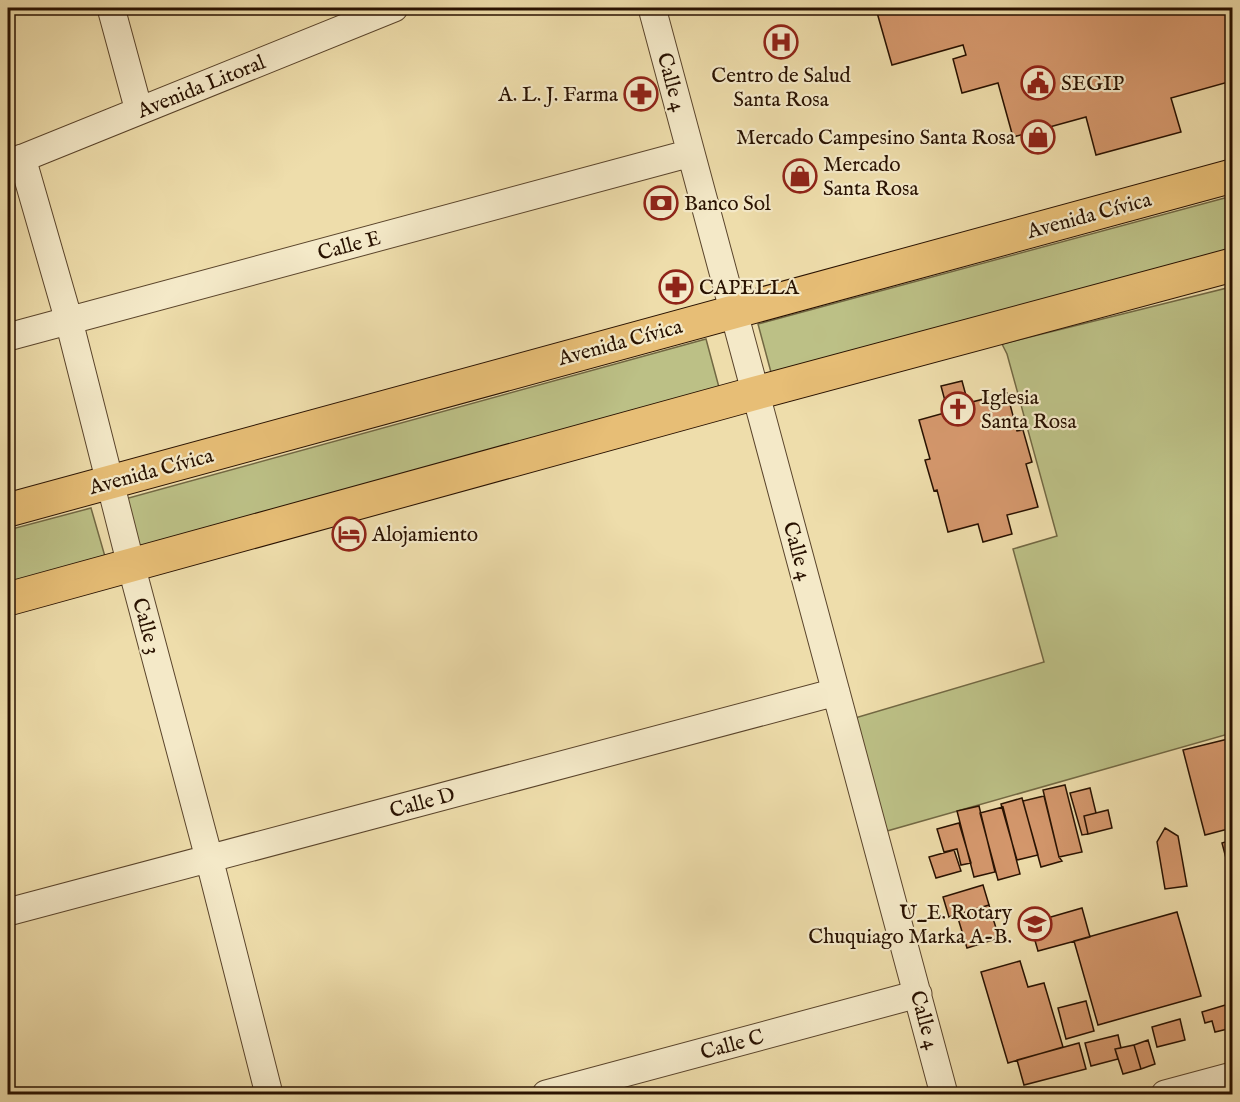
<svg xmlns="http://www.w3.org/2000/svg" width="1240" height="1102" font-family="'IM FELL English',serif">
<rect width="100%" height="100%" fill="#eeddab"/>
<filter id="stains"><feTurbulence type="fractalNoise" baseFrequency=".00333" numOctaves="4"/><feColorMatrix values="0 0 0 0 .2 0 0 0 0 .09 0 0 0 0 .02 0 0 0 .5 -.17"/></filter>
<radialGradient id="worn" r=".72"><stop offset=".6" stop-color="#630" stop-opacity="0"/><stop offset="1" stop-color="#630" stop-opacity=".3"/></radialGradient>
<path fill="#bcc086" stroke="#726843" stroke-width="1.5" d="M1232,196v56l-460,124 -14,-52z
M1227,288l5,19v426l-345,98 -32,-113 189,-56 -31,-113 44,-13 -50,-182 -5,-10z
M706,339l14,52 -580,160 -15,-52z
M91,508l15,52 -98,26v-56z"/>
<path fill="#d5986d" stroke="#281100" stroke-width="1.5" d="M880,8h352v8l-3,1 3,13v51l-61,17 10,34 -85,23 -10,-38 -73,20 -15,-54 -36,10 -9,-34 13,-4 -3,-10 -71,20 -16,-56z
M962,381l6,22 39,-10 10,38 6,-1 9,32 -6,2 12,43 -31,8 5,19 -29,8 -5,-18 -30,8 -11,-42 -3,1 -9,-31 5,-1 -11,-39 29,-8 -7,-26z
M1232,738v90l-27,7 -22,-85z
M1065,785l17,67 -23,5 -16,-67z
M1090,788l6,25 -12,3 4,18 -6,1 -12,-42z
M1044,796l15,61 3,4 -21,6 -18,-66z
M1022,798l16,57 -21,5 -16,-56z
M979,806l16,66 -21,5 -17,-66z
M1003,807l17,67 -22,6 -18,-67z
M1108,810l4,18 -24,6 -4,-18z
M959,823l12,40 -10,2 -4,-16 -13,3 -7,-23z
M1165,828l13,8 9,50 -22,3 -8,-47z
M1232,840v41l-10,-38z
M954,850l7,21 -25,7 -7,-21z
M983,885l6,20 -40,12 -6,-20z
M989,905l10,33 -32,10 -10,-33z
M1082,908l8,29 -52,14 -8,-28z
M1177,912l24,84 -103,29 -24,-84z
M1020,961l8,26 16,-4 19,64 -55,16 -27,-91z
M1086,1001l8,30 -28,8 -8,-31z
M1232,1003v25l-17,4 -3,-11 -7,2 -3,-11z
M1180,1019l5,21 -28,7 -5,-20z
M1118,1035l3,13 -6,1 3,10 -27,7 -6,-23z
M1148,1040l7,24 -14,5 -7,-24z
M1079,1043l7,26 -62,16 -7,-25z
M1134,1045l7,24 -18,5 -8,-25z"/>
<g fill="none" stroke-linecap="round" stroke-linejoin="round">
<g stroke="#5a442b" stroke-width="29">
<path id="minor" d="M111,8l28,103
M652,8l292,1086
M22,158l47,163 62,244 78,293 60,236
M8,164l386,-156
M8,337l683,-184
M8,912l828,-220
M546,1094l372,-100
M1165,1094l67,-18"/>
</g>
<g stroke="#281100" stroke-width="35">
<path id="primary" d="M8,510l1224,-334
M8,599l748,-206 476,-128"/>
</g>
<use href="#minor" stroke="#f4e9c8" stroke-width="27"/>
<use href="#primary" stroke="#e7be76" stroke-width="33"/>
</g>
<defs>
<g id="hospital-ring" transform="scale(1.725)"><circle r="9.5" fill="#f4e9c8" stroke="#8f2418" stroke-width="1.5"/><path d="M-5-5h3v3.5h4V-5h3V5h-3V1.5h-4V5h-3Z" fill="#8f2418"/></g>
<g id="civic-ring" transform="scale(1.725)"><circle r="9.5" fill="#f4e9c8" stroke="#8f2418" stroke-width="1.5"/><path d="M-.6-6.5H3V-4.5H.6V-3L4-1V1h2V6H-6V1h2V-1L-.6-3ZM-1.2 2.5V6h2.4V2.5Z" fill="#8f2418"/></g>
<g id="pharmacy-ring" transform="scale(1.725)"><circle r="9.5" fill="#f4e9c8" stroke="#8f2418" stroke-width="1.5"/><path d="M-2-6h4v4h4v4h-4v4h-4v-4h-4v-4h4Z" fill="#8f2418"/></g>
<g id="shop-ring" transform="scale(1.725)"><circle r="9.5" fill="#f4e9c8" stroke="#8f2418" stroke-width="1.5"/><path d="M-5-2.5h2.3a2.7 3.5 0 0 1 5.4 0H5L5.5 6h-11ZM-1.5-2.5h3a1.5 2.3 0 0 0-3 0Z" fill="#8f2418"/></g>
<g id="bank-ring" transform="scale(1.725)"><circle r="9.5" fill="#f4e9c8" stroke="#8f2418" stroke-width="1.5"/><path d="M-6-4H6V4H-6ZM0-2.3a2.3 2.3 0 1 0 0 4.6a2.3 2.3 0 1 0 0-4.6Z" fill="#8f2418"/></g>
<g id="church-ring" transform="scale(1.725)"><circle r="9.5" fill="#f4e9c8" stroke="#8f2418" stroke-width="1.5"/><path d="M-1.2-6h2.4v3.5h3.3v2.4h-3.3V6h-2.4V-.1h-3.3v-2.4h3.3Z" fill="#8f2418"/></g>
<g id="hotel-ring" transform="scale(1.725)"><circle r="9.5" fill="#f4e9c8" stroke="#8f2418" stroke-width="1.5"/><path d="M-6-4.5h1.5V1H6V5H4.5V3h-9V5H-6ZM-4 0a1.8 1.8 0 1 1 3.6 0ZM.5 0V-2.5h3Q6-2.5 6 0Z" fill="#8f2418"/></g>
<g id="school-ring" transform="scale(1.725)"><circle r="9.5" fill="#f4e9c8" stroke="#8f2418" stroke-width="1.5"/><path d="M0-5L7-2L0 1L-7-2ZM-4 1L0 2.5L4 1V4Q0 6-4 4Z" fill="#8f2418"/></g>
</defs>
<g fill-rule="evenodd">
<use href="#hospital-ring" x="781" y="42"/>
<use href="#civic-ring" x="1038" y="83"/>
<use href="#pharmacy-ring" x="641" y="94"/>
<use href="#shop-ring" x="1038" y="137"/>
<use href="#shop-ring" x="800" y="176"/>
<use href="#bank-ring" x="661" y="203"/>
<use href="#pharmacy-ring" x="676" y="287"/>
<use href="#church-ring" x="958" y="409"/>
<use href="#hotel-ring" x="349" y="534"/>
<use href="#school-ring" x="1035" y="924"/>
</g>
<g text-anchor="middle" stroke-width="4.5" stroke-linejoin="round" paint-order="stroke">
<g font-size="21" fill="#281100" stroke="#f4e9c8" text-anchor="start">
<text x="781" y="82" text-anchor="middle">Centro de Salud<tspan x="781" dy="24">Santa Rosa</tspan></text>
<text x="1061" y="90">SEGIP</text>
<text x="618" y="101" text-anchor="end">A. L. J. Farma</text>
<text x="1015" y="144" text-anchor="end">Mercado Campesino Santa Rosa</text>
<text x="823" y="171">Mercado<tspan x="823" dy="24">Santa Rosa</tspan></text>
<text x="684" y="210">Banco Sol</text>
<text x="699" y="294">CAPELLA</text>
<text x="981" y="404">Iglesia<tspan x="981" dy="24">Santa Rosa</tspan></text>
<text x="372" y="541">Alojamiento</text>
<text x="1012" y="919" text-anchor="end">U_E. Rotary<tspan x="1012" dy="24">Chuquiago Marka A-B.</tspan></text>
</g>
<g font-size="21" fill="#281100" stroke="#f4e9c8">
<text transform="translate(672 82) rotate(75)" y="7">Calle 4</text>
<text transform="translate(201 86) rotate(-22)" y="7">Avenida Litoral</text>
<text transform="translate(1089 215) rotate(-15)" y="7">Avenida Cívica</text>
<text transform="translate(349 245) rotate(-15)" y="7">Calle E</text>
<text transform="translate(620 342) rotate(-15)" y="7">Avenida Cívica</text>
<text transform="translate(151 471) rotate(-15)" y="7">Avenida Cívica</text>
<text transform="translate(798 551) rotate(75)" y="7">Calle 4</text>
<text transform="translate(147 626) rotate(75)" y="7">Calle 3</text>
<text transform="translate(422 802) rotate(-15)" y="7">Calle D</text>
<text transform="translate(925 1020) rotate(75)" y="7">Calle 4</text>
<text transform="translate(732 1044) rotate(-15)" y="7">Calle C</text>
</g>
</g>
<rect width="1240" height="1102" fill="none" stroke="#eeddab" stroke-width="30"/>
<rect x="9" y="9" width="1222" height="1084" fill="none" stroke="#281100" stroke-width="3"/>
<rect x="15" y="15" width="1210" height="1072" fill="none" stroke="#281100" stroke-width="1.5"/>
<rect width="100%" height="100%" filter="url(#stains)"/>
<rect width="100%" height="100%" fill="url(#worn)"/>
</svg>
